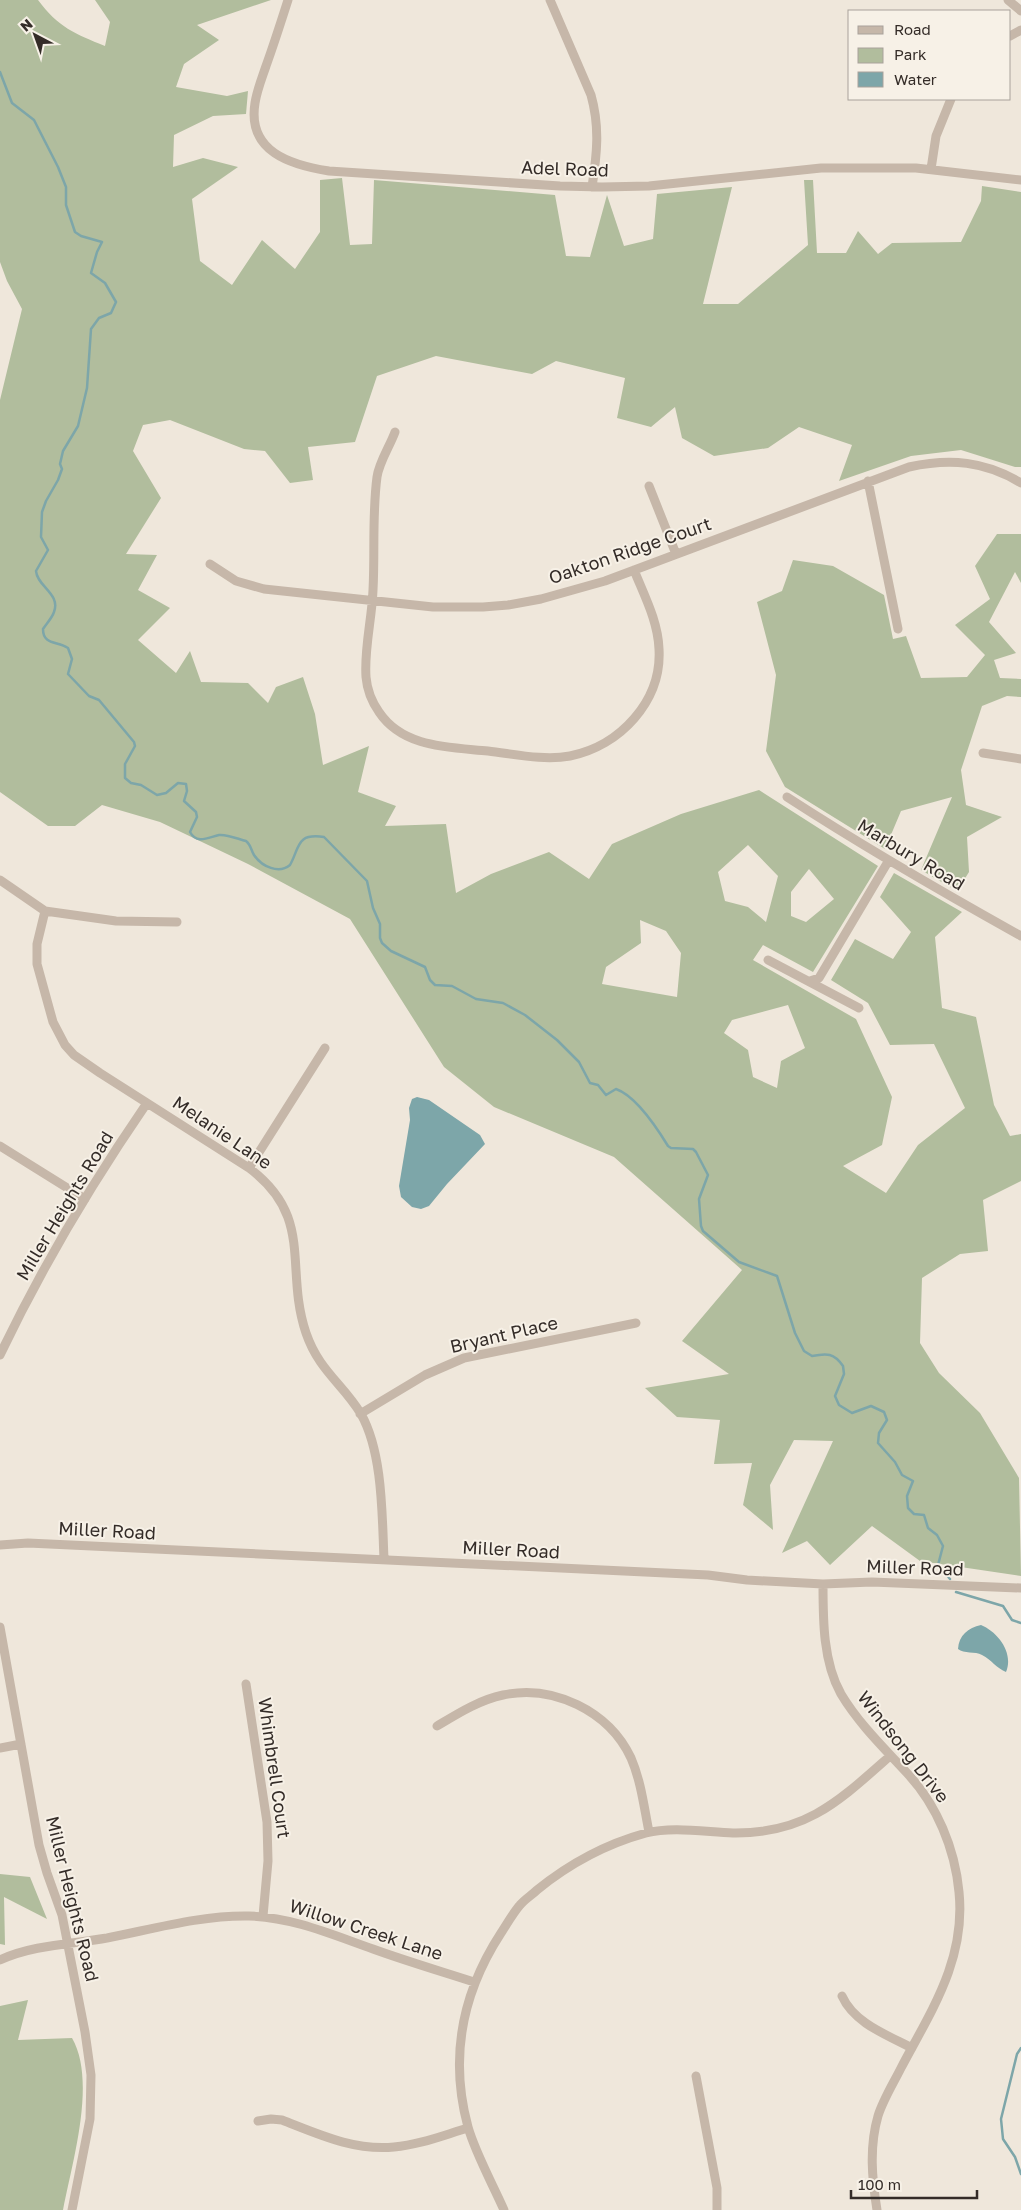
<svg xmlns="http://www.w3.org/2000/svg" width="1021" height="2210" font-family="'Golos Text',sans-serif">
<rect width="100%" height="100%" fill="#efe7db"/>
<path fill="#b1bd9d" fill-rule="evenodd" d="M0,0h38c20,27 37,34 67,46l5,-24 -15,-22h176l-74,25 22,15 -35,24 -8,23 51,9 21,-5 -2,23 -33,2 -39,19 -1,32 30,-9 35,9 -46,32 8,62 32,24 30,-45 33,29 25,-37v-52l22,-2 8,67 22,-1 2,-64 181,15 11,61 24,1 17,-62 17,51 29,-7 4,-45 75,-7 -29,117h35l70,-59 -4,-65h9l4,73h29l12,-22 20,23 14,-11 69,-1 20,-41 1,-15 39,6v275h-6l-54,-17 -50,6 -72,25 13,-36 -53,-18 -31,21 -54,8 -32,-18 -7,-31 -24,20 -34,-9 8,-40 -69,-17 -24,13 -96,-18 -59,20 -22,66 -47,5 5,33 -23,3 -25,-32 -21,-2 -74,-29 -27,5 -10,26 28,47 -35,56 31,1 -19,35 32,18 -32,32 38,33 14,-22 11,31 47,1 20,20 8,-16 27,-10 12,37 8,51 46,-19 -11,46 38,14 -11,20 61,-2 10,69 35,-19 58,-22 40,27 23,-35 69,-30 78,-24 119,76 -65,106 -50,-27 -10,15 103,59 36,78 -10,48 -39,21 43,27 32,-48 47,-37 -31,-64 -44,1 -22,-42 -37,-23 24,-41 38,20 18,-27 -31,-35 14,-24 68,39 -27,25 7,71 34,9 18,88 16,31 11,-2v47l-38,19 5,51 -28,3 -38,24 -2,65 19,30 41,40 39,65 2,98 -101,-15 -48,-35 -42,39 -23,-24 -25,12 51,-112 -39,-1 -24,45 3,45 -30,-25 9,-42 -38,1 6,-44 -43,-3 -32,-29 84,-14 -47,-33 60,-71 -128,-113 -120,-50 -50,-40 -94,-148 -102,-55 -88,-42 -58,-17 -27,21h-27l-48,-34v-392l22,-91 -15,-28 -7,-19zM748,845l30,31 -12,46 -18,-15 -23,-6 -7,-29zM809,869l25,30 -28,23 -15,-6v-24zM640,920l26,11 15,22 -4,44 -75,-13 4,-17 35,-24zM788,1005l17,43 -24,13 -4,27 -24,-11 -5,-27 -24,-17 8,-13z
M997,534h24v49l-6,-11 -26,50 27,31 -22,7 6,18 21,1v18l-14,-1 -25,10 -21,64 5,35 36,12 -35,20 2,35 -12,19 -36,-21 31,-73 -51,14 -16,38 -100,-62 -19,-36 10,-76 -19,-73 25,-11 11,-31 40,6 51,29 9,44 13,-3 15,42 46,-1 18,-22 -30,-30 35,-26 -15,-33z
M0,1874l30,3 17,42 -43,-22 1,48 -5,-1z
M28,2000l-10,40 54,-2c25,43 0,125 -9,172h-63v-204z"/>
<path fill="#7da6a9" d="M417,1097l12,3 51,35 5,9 -38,40 -18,22 -8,3 -9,-2 -11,-10 -2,-11 11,-66 -1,-12 3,-9z
M981,1625c17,7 33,28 25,47 -10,-4 -14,-12 -24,-17 -7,-4 -18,-1 -24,-6 1,-14 10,-21 23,-24z"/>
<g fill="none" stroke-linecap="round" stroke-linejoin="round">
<path stroke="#7da6a9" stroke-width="2.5" d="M0,72l12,31 22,17 24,47 8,20v18l9,27 6,4 21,6 -5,10 -6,21 14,10 11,19 -5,11 -12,5 -8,11 -4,59 -9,38 -15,25 -3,13 2,5 -4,11 -12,21 -4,11 -1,25 7,13 -12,21c1,15 25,23 18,41 -2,6 -7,11 -11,17 0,16 14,12 25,19l4,11 -4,15 21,22 10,4 35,42 1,4 -10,18v14l6,5 10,2 16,10 9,-2 12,-10 8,1 1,7 -3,10 12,11 1,5 -7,15c7,13 19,5 29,3 8,-1 19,4 27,6 5,4 5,9 8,14 8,12 25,19 36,10 10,-18 6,-32 34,-28l43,44 6,27 7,16v14l2,5 9,8 34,16 5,13 5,5 17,1 24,13 27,4 22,12 32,25 22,22 11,21 8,2 8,10 10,-6c20,7 41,39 52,57l3,2 22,1 3,3 12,23 -9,24 2,27 2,5 36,31 38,14 18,57 9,18 8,5c15,-3 22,-3 31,10l1,8 -9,22 4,9 13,8 19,-7 13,6 3,8 -8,13 -1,10 17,19 7,13 11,6 -6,15 1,12 6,6 10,1 4,13 9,7 6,11 -5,19 12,14
M956,1592l47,14 9,14 9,3
M1021,2048l-4,6 -16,65 2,20 12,18 6,17"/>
<path stroke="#c6b7a9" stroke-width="9" d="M288,0c-7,22 -14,44 -22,66 -4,12 -9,24 -11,37 -8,49 36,62 74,68l231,15 42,1 47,-1 172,-18h95l105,12
M550,0l41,95c9,32 6,59 1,92
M1008,0l13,11
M1010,36l11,-6
M931,169l5,-33 15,-37
M395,432c-5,14 -16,30 -18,45 -5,37 -2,76 -4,113 -1,29 -9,58 -7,87 1,12 6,25 13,35 24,36 70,35 109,39 26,3 56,10 82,5 50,-10 92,-55 89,-107 -1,-28 -15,-54 -25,-79
M868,481l30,148
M649,486l27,68
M210,564l26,17 28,8 169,18h50l25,-2 33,-6 64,-18 304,-114c41,-9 76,-6 112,16
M983,753l38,6
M787,797c77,50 155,95 234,139
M0,880l45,31 71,10 61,1
M45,911l-8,33v20l16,58 12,23 9,10 26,18 149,95c66,49 35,100 57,165 13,38 37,51 55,81 22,39 21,102 23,145
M768,960l91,48
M810,981l9,-3 70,-118
M0,1146l85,53
M249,1168l76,-120
M0,1355c42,-88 92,-172 147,-252
M360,1414l65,-39 39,-17 172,-35
M0,1545l28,-2 680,32 39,5 76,4 49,-2 149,6
M823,1584c0,36 0,78 18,110 18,30 43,54 66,79 30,32 48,76 52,119 7,68 -28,119 -58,176 -8,16 -18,32 -23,48 -9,31 -6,63 -1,94
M0,1627l39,218 8,28 15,42 23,117 6,43 -1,44 -18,91
M246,1684l21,138 1,39 -5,55
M437,1726c20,-12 42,-26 66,-31 50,-11 106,16 128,63 10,23 13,49 18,74
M0,1748l21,-4
M0,1960c32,-15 72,-16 107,-22 46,-9 95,-23 142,-22 43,1 84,19 124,33 33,12 67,22 101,33
M842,1996c12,27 45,39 70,52
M696,2076l21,112v22
M258,2121l13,-2 11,1c36,14 72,31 112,27 25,-2 50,-12 74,-19
M504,2210c-11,-25 -29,-58 -36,-83 -19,-70 -6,-134 33,-194 6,-9 12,-20 19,-28 5,-6 12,-10 17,-15 32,-26 69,-46 109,-57 26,-7 60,-1 87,0 73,1 106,-32 157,-77"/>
</g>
<g text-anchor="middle" stroke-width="4" stroke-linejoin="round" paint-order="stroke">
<g font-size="18" fill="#342c28" stroke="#f7f1e7">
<text transform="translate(565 169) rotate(2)" y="6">Adel Road</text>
<text transform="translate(630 551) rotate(-19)" y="6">Oakton Ridge Court</text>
<text transform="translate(911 855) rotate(31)" y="6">Marbury Road</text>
<text transform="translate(222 1133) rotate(34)" y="6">Melanie Lane</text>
<text transform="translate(65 1206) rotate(-59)" y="6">Miller Heights Road</text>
<text transform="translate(504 1335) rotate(-13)" y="6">Bryant Place</text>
<text transform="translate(107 1531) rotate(3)" y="6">Miller Road</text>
<text transform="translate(511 1550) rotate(3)" y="6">Miller Road</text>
<text transform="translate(915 1568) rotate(2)" y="6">Miller Road</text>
<text transform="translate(903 1747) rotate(52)" y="6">Windsong Drive</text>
<text transform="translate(274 1768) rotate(82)" y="6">Whimbrell Court</text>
<text transform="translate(72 1899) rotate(76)" y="6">Miller Heights Road</text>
<text transform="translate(366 1930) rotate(18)" y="6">Willow Creek Lane</text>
</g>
</g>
<rect x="848" y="10" width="162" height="90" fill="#f7f1e7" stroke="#a9a29b"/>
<rect x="858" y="26" width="25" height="8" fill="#c6b7a9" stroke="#a9a29b"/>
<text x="894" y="35" font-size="15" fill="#342c28">Road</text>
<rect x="858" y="48" width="25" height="15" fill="#b1bd9d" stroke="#a9a29b"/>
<text x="894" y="60" font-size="15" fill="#342c28">Park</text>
<rect x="858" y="72" width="25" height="15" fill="#7da6a9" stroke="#a9a29b"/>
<text x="894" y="85" font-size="15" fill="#342c28">Water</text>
<g transform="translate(35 35) rotate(319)" stroke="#f7f1e7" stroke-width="4" paint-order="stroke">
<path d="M0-4L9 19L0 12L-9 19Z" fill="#342c28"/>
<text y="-8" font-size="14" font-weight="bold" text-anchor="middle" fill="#342c28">N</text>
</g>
<path d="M851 2190v8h126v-8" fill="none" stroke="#342c28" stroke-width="2.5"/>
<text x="858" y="2190" font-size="15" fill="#342c28" stroke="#f7f1e7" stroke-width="4" paint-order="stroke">100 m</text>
</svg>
